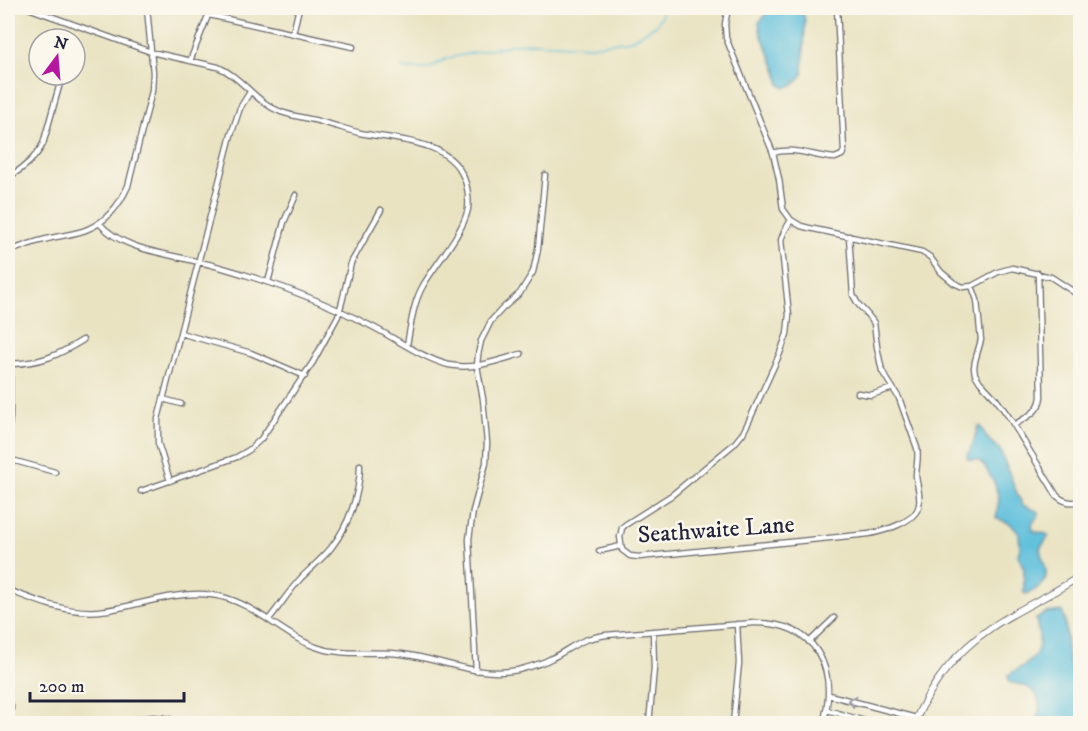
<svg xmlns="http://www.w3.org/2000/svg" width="1088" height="731" font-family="'IM FELL DW Pica',serif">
<rect width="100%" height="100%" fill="#fbf7ec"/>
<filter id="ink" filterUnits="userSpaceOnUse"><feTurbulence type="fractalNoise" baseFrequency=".0167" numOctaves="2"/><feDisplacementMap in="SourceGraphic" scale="12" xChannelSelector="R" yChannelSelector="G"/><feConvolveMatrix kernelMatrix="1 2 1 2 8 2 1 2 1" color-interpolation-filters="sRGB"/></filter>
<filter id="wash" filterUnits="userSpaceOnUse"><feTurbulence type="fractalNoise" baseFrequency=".008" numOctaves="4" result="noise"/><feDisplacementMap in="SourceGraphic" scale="24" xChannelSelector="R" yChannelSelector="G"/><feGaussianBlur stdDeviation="1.35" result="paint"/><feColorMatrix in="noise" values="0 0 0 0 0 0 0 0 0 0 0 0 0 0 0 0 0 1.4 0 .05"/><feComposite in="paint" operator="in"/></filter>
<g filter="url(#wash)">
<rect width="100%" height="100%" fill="#e9e3c2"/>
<path fill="#5cbedb" stroke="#3f708b" stroke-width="1.5" d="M770,8h29l4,4 2,9 -2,53 -8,10 -10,4 -5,-3 -3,-14 -16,-37 -2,-11z
M978,426h2l8,13 12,11 18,46 5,9 14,6 2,3c-3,8 -9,6 -6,17l13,3 3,2 -9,12c1,12 11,24 3,35 -5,5 -10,9 -17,11l-2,-1v-24l-6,-14 2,-7 -1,-14 -8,-10 -15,-6 3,-19 -4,-15 -11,-19 -7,-5 -9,-1 -1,-2 7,-16z
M1062,611l3,10 3,39 7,24 1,19 4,15v5h-47c9,-11 9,-26 -4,-35 -6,-4 -14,-4 -20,-6l-1,-7c18,-10 34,-17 31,-41 -1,-5 -2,-10 -3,-15l10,-6z"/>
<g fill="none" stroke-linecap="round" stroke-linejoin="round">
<path stroke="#5cbedb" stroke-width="1.5" d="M401,67l7,2h20l20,-11 68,-14 18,-1 57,3 40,-6 25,-15 6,-10v-7"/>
</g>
</g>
<g filter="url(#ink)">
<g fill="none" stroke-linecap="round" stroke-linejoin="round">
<g stroke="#68666a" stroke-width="7">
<path id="street" d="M28,8l123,44 67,15c24,10 37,35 63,45 14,5 29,6 44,11 12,3 23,7 35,10 35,7 88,6 104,45 4,10 5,21 4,31 -5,24 -31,53 -44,75 -11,18 -13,41 -17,61
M728,8l-3,16 1,14 47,115 6,26 4,30 8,11 10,6 8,2 113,24 8,5 11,15 13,11 9,4 9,-1 26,-14 14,-4 39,9 29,19
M209,15l144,32
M293,33l6,-25
M190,61l21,-53
M773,153c22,-7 40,4 62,5l7,-3 2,-4 -7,-143
M8,177c15,-8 27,-18 35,-33l19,-68
M791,220l-7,12 -3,8 8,75 -2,19 -7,19 -31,68 -6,12 -9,11 -62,51 -47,30 -3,3 -2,9 2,13 8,6 9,1 230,-23c15,-3 47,-12 50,-29 2,-10 -2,-19 -3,-29 0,-9 3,-18 1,-28l-18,-50 -17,-27 -5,-24 -3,-24 -7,-9 -9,-10 -5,-9 -4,-59
M99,223c22,26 64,30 96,38 19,4 39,10 57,16 41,13 81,29 119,49 24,12 53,33 78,39 24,5 48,-4 72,-11
M8,252c12,-5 26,-10 39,-13 13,-4 28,-4 41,-10 19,-8 32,-25 40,-43l24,-95 1,-18 -6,-65
M268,282l16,-60 12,-27
M972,286l5,14 4,40 -6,21 -1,7 1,6 5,8 16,17 13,18 48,79c7,6 14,8 23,5
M8,300l2,64v53l-2,14
M180,333l71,20 54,23
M10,364c31,-1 47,-8 73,-24
M858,393l13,2 22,-7
M163,399l18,5
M1014,425c12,-8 25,-12 27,-28l-3,-124
M8,459l47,13
M170,481l-12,-38v-24l73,-284 9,-27 10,-16
M141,491l96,-34 12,-7 12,-11 52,-77 25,-46 4,-14 9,-39 30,-53
M599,551l22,-5
M8,590c28,11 61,24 92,21 37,-4 74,-21 112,-16 41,5 67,39 104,52 28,10 57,3 86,7 40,5 74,24 116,16 12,-3 24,-6 34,-12 13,-6 23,-15 36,-19 6,-2 12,-3 18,-4l148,-12c62,-1 85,45 69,101
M269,619c11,-13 20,-28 32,-41 10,-10 21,-19 30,-30 18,-23 29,-54 29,-83
M809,642l25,-24
M476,671l-7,-132 4,-28 13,-48 1,-20 -4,-44 -6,-33 1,-11 3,-14 10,-20 11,-12 18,-16 13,-21 5,-23 7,-74
M829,695l87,23
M8,702c4,3 4,8 0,11
M827,710l48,14
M121,724c21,-7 41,-11 61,0
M649,724l5,-56 -1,-37
M733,724l6,-61 -2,-39"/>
</g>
<g stroke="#68666a" stroke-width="8">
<path id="secondary" d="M914,724c16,-39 43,-73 78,-97 28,-19 60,-32 88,-51"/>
</g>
<use href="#street" stroke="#fff" stroke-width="4.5"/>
<use href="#secondary" stroke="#fff" stroke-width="6"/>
</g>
<defs><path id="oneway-chevron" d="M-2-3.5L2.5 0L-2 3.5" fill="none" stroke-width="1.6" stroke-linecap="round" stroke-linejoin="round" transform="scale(1.5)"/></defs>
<use stroke="#9c9ca7" href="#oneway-chevron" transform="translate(852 701) rotate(-165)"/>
</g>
<g text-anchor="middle" stroke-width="5" stroke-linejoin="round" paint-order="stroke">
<g font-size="24" fill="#22223b" stroke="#fbf7ec">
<text transform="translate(716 529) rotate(-4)" y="8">Seathwaite Lane</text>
</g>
</g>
<rect width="1088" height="731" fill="none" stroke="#fbf7ec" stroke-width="30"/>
<g transform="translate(57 57) rotate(16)"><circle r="28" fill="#fbf7ec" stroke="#a4a2a5" stroke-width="1.5"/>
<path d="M0-4.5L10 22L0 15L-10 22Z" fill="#b5179e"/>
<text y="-9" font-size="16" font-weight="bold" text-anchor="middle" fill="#22223b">N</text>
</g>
<path d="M30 692v9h154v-9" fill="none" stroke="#22223b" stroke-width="3"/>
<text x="39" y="692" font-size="18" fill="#22223b" stroke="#fbf7ec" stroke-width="4.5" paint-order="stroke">200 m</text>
</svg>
